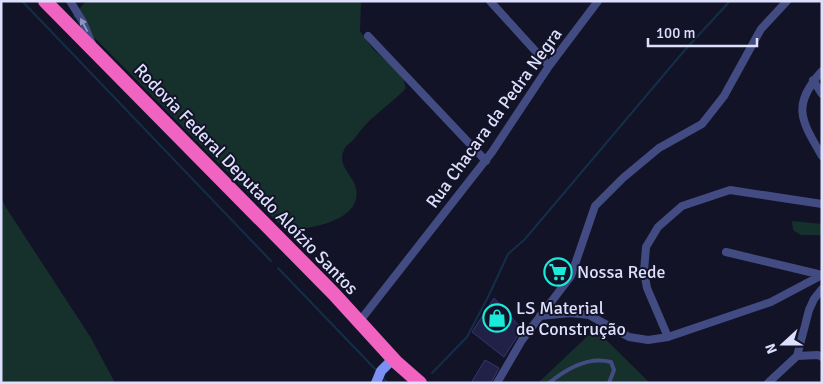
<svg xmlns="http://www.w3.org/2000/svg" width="823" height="384" font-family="Signika,sans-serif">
<rect width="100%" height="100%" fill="#131328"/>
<path fill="#16312b" d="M86,1h275l-1,30 13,18 29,26 4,13c-9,10 -19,17 -29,26 -9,7 -16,16 -23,25 -3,3 -9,7 -10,11 -7,14 6,23 11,35 12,36 -48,45 -70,45l-212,-214z
M1,197l4,9 86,132 24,45h-114z
M792,221l30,3v11h-21l-8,-5z
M595,329l55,54h-112z"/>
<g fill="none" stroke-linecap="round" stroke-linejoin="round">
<path stroke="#122f47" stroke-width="2" d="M22,1l249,260
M278,268l99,103
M432,373l35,-36 21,-40 20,-43 17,-15 159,-188 46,-50
M382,377l6,6"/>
</g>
<path fill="#212047" stroke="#353571" d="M494,298l28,31 -18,28 -32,-25z
M485,360l14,8 -8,15h-20z"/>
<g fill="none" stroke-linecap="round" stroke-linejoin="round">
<path stroke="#424c82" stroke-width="4" d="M549,383c17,-14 40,-27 62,-21l3,8 -5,13"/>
<path stroke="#424c82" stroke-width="8" d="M70,1l13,21 10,24
M490,1l59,65
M368,36l118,125
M822,71c-31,35 -21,49 0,85
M813,80l9,14
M726,252l96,23
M540,316l30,-3 19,2 40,22 19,3 20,-3 103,-35 51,-27
M359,322l133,-170 57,-86 49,-65
M668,337l-21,-49 -3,-17 2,-24 12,-20 24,-21 48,-16 92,14
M797,356l21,-1 4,2
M497,383l25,-43 49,-64 24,-70 28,-28 36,-30 43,-24 22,-28 37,-67 26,-28
M768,383l29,-27 12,-46 5,-11 8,-10"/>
<path stroke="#7c8ff3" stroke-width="10" d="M376,383l5,-12 12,-12"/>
<path stroke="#f163c1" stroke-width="14" d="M45,1l289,293 62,68 24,21"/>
</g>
<defs><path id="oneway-solid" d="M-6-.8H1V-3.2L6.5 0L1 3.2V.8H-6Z" transform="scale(1.25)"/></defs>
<use fill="#9096bf" href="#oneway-solid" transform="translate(84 25) rotate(-118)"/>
<defs>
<g id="supermarket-ring" transform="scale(1.4375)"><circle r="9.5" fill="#131328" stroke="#1aead9" stroke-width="1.5"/><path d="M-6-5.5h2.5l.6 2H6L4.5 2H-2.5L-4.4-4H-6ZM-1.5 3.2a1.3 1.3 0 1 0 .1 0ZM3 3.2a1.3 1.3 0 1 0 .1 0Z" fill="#1aead9"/></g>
<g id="shop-ring" transform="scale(1.4375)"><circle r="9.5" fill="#131328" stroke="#1aead9" stroke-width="1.5"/><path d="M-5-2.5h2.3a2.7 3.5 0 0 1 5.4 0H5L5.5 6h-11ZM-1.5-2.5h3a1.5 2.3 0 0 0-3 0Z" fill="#1aead9"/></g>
</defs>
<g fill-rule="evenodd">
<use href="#supermarket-ring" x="558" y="272"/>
<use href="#shop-ring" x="497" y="318"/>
</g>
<g text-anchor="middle" stroke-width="4" stroke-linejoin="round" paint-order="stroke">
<g font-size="18" fill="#dddffc" stroke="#131328">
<text transform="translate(494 118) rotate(-54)" y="6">Rua Chacara da Pedra Negra</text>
<text transform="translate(246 179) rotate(46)" y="6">Rodovia Federal Deputado Aloízio Santos</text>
</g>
<g font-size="18" fill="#dddffc" stroke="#131328" text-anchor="start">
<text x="577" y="278">Nossa Rede</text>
<text x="516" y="314">LS Material<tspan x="516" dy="21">de Construção</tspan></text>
</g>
</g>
<rect width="823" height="384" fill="none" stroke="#dddffc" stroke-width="5"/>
<g transform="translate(783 344) rotate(249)" stroke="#131328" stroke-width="4" paint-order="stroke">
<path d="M0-4L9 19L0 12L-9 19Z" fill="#dddffc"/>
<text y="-8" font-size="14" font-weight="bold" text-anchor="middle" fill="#dddffc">N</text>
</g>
<path d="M648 38v8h109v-8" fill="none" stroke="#dddffc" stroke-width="2.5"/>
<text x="656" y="38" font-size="15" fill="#dddffc" stroke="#131328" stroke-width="4" paint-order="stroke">100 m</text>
</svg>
